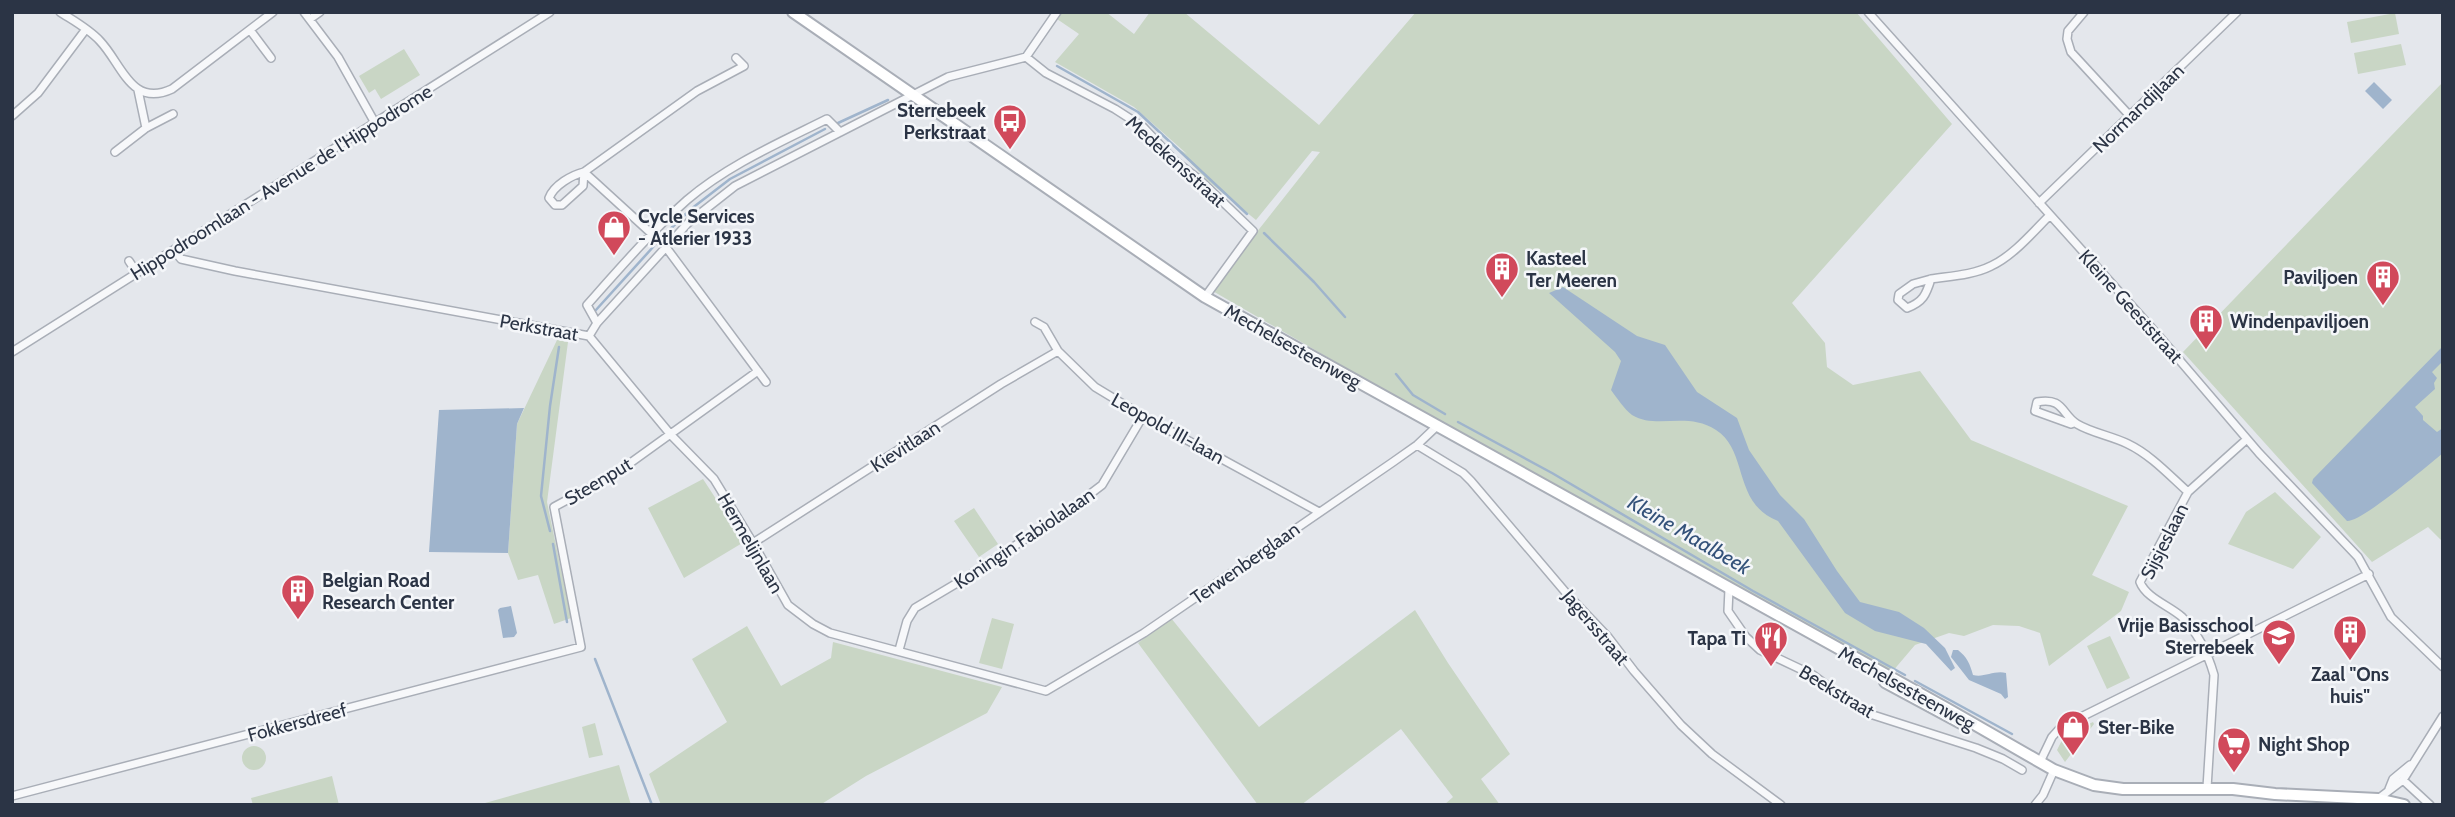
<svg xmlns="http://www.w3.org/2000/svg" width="2455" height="817" font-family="Cabin,sans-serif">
<rect width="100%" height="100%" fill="#e4e7ec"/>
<path fill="#c9d6c5" d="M1062,12h44l28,22 16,-22h34l135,113 97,-113h440l96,112 -160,179 33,40 2,24 26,18 67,-14 51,69 157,66 -36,69 37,17 -8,19 -72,55 -9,-33 -21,-7 -26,-1 -29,11 -15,-3 -34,12 -23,27 -357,-195 -324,-187 109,-138 -8,-1 -56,69 -48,-39 -34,-35 13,8 -53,-47 -79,-45 24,-28 -22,-15z
M2395,13l4,21 -48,9 -4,-21z
M2401,44l5,21 -48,9 -4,-21z
M404,49l16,26 -39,24 -6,-10 -6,4 -10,-17z
M2443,82v460l-15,-15 -56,35 -189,-210z
M557,340l11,2 -21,160 24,116 -17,6 -16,-49 -20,5 -10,-27 9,-129z
M703,479l41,63 -60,36 -36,-70z
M2275,492l46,45 -28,32 -65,-25 18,-32z
M974,508l24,36 -19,13 -25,-36z
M1415,610l33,53 62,91 -29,25 19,26h-56l9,-8 -52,-68 -100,76h-43l-120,-162 33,-25 88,109z
M992,618l22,6 -12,45 -23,-6z
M747,626l34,60 50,-28 2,-16 169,45 -15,26 -121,63 -46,29h-159l-12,-31 78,-52 -35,-63z
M2110,636l20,42 -23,11 -20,-43z
M2093,722l1,2 -29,38 -8,-12 7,-14z
M595,723l8,32 -14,3 -7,-31z
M242 758a12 12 0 1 1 24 0a12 12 0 1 1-24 0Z
M619,765l12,40h-153z
M332,776l7,29h-86l-2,-7z"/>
<path fill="#9fb4cc" d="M2374,82l18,18 -9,9 -18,-18z
M1563,287l74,49 28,9 32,47 40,26 12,32 31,45 24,24 33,52 23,31 39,10 25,16 21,20 10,20 -4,3 -25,-27 -51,-13 -30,-18 -67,-92c-46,-18 -29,-70 -62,-91 -30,-19 -59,0 -84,-15 -8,-6 -15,-17 -21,-25l10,-29 -6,-9 -66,-59z
M2443,346v15l-11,11 5,6 -3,5 1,6 -20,18 8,9v4l14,12 6,-4v25c-16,13 -81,69 -96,68l-35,-38 1,-4z
M524,408l-7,16 -9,129 -79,-1 10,-142z
M511,606l6,27 -3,4 -11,1 -5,-28 2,-2z
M1953,650h5c9,7 12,14 15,25 11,3 21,-5 33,-2l2,24 -3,2 -4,-5 -32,-14 -18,-23z"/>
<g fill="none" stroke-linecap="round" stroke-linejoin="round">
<path stroke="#9fb4cc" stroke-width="2.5" d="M1057,66l81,46 109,102
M838,123l50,-23
M1264,233l50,49 31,35
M662,237l29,-28 39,-30 95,-50
M595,311l59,-65
M1396,374l17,21 32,19
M1458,422l94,51 201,118 152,84
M550,531l-9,-35 9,-90 9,-59
M553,544l14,78
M595,659l57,146
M1915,681l97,53"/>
<g stroke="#a9aeb7" stroke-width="10">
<path id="street" d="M60,12c14,9 29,17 40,29 22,23 31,67 72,48l101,-77
M304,12l34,45 37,66
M1868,12l290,323 101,118 99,104 33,60 52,50
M2084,12l-16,19 -1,8 4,13 59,64
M310,19l10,-7
M250,30l21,28
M1026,57l20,16 69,36 28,18 31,33 27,21 52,50 -48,66
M138,90l8,38
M12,116l26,-23 48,-64
M115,152l31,-24 27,-14
M584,172l-1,14 -21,19h-7l-6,-7c5,-13 23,-23 35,-26l113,-81 47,-25 -8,-8
M584,172l81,74 101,136
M2039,203l198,-191
M174,250l7,9 54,12 354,65
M129,261l8,12
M1931,279c20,-3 42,-4 60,-13 22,-10 42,-34 59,-51
M1931,279c-5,16 -8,23 -24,29l-9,-8 1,-6 14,-10z
M1035,322l9,5 14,24 37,36 48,29 176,96
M597,323l-10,-18c32,-36 64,-73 100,-105 41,-35 92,-57 140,-81l13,13
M589,336l82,99 43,44 39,64 35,62 25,19 17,9 216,58 98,-58 249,-171 24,-17 20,-19
M589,336l8,-13 91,-100 47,-37 213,-109 78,-20 31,-45
M12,352l538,-340
M2074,423l-3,1 -36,-13 2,-9c27,-5 24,12 40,22 15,9 35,12 51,20 23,11 42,32 60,48
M1417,445l46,28 8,8 96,113 41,43 26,34 47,54 31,29 69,51
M753,543l248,-159 57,-33
M1729,589l-1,22 18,26 14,13 53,25 42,31 18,9 103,33 27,11 19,11
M899,650l8,-29 8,-13 64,-38 98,-66 25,-19 41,-69
M2040,762l12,-25 9,-10 308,-153
M2403,780l27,25
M2207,788l7,-113c-6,-21 -16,-42 -32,-58 -12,-11 -36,-19 -42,-35l48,-90 59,-53
M2389,789l4,-10 17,-14
M12,796l569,-149 -27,-140 61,-33 143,-103
M2035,805l8,-10 11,-25
M2370,805l33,-25 40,-64"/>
</g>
<g stroke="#a9aeb7" stroke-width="14">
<path id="secondary" d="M793,12l412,285 741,411 108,62 40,15 29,4h110l42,5 103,5 26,6
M1885,682l78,42"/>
</g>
<use href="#street" stroke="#f7f8fa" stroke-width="7"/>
<use href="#secondary" stroke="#fff" stroke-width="10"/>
</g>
<defs>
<g id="bus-pin" transform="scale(1.75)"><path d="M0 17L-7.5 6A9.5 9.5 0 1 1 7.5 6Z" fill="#d1495b" stroke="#f4f6f9"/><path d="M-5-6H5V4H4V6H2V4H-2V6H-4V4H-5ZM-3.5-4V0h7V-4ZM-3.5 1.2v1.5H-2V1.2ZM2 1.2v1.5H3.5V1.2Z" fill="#fff"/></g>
<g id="shop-pin" transform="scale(1.75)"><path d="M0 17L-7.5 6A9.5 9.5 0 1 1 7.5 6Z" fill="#d1495b" stroke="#f4f6f9"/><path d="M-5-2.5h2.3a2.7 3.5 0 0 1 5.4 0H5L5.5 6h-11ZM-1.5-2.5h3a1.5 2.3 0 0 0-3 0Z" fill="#fff"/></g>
<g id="building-pin" transform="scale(1.75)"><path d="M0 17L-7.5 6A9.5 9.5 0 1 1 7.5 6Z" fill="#d1495b" stroke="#f4f6f9"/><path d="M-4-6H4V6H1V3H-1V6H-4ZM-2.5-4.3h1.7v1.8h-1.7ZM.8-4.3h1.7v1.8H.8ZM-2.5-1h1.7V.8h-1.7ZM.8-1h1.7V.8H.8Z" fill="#fff"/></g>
<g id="school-pin" transform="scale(1.75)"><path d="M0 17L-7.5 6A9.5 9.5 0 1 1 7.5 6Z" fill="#d1495b" stroke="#f4f6f9"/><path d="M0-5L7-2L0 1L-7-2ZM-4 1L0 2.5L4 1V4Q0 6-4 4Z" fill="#fff"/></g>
<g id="restaurant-pin" transform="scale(1.75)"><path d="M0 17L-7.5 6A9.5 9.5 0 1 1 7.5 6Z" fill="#d1495b" stroke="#f4f6f9"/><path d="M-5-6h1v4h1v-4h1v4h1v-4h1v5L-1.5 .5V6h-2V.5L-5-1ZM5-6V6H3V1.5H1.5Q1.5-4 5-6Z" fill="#fff"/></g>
<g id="supermarket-pin" transform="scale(1.75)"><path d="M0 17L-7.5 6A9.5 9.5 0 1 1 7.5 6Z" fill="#d1495b" stroke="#f4f6f9"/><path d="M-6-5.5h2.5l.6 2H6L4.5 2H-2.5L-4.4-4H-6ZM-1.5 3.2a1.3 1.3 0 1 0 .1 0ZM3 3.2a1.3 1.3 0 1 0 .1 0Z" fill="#fff"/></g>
</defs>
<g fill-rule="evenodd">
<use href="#bus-pin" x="1010" y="121"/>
<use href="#shop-pin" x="614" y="227"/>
<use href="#building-pin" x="1502" y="269"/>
<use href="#building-pin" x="2383" y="277"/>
<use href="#building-pin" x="2206" y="321"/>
<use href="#building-pin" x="298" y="591"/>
<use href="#building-pin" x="2350" y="632"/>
<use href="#school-pin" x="2279" y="636"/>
<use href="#restaurant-pin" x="1771" y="638"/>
<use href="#shop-pin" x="2073" y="727"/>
<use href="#supermarket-pin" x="2234" y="744"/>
</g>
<g text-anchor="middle" stroke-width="5" stroke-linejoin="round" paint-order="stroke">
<g font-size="19" fill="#2b3445" stroke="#f4f6f9">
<text transform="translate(2138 108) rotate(-44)" y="7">Normandijlaan</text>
<text transform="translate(1176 161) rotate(42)" y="7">Medekensstraat</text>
<text transform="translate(281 182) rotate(-32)" y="7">Hippodroomlaan - Avenue de l'Hippodrome</text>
<text transform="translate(2131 306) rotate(48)" y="7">Kleine Geeststraat</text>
<text transform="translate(539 327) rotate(10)" y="7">Perkstraat</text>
<text transform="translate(1293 346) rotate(29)" y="7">Mechelsesteenweg</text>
<text transform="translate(1168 428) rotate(29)" y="7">Leopold III-laan</text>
<text transform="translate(905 446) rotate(-33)" y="7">Kievitlaan</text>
<text transform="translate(598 481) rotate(-31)" y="7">Steenput</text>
<text transform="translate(1024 538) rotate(-34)" y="7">Koningin Fabiolalaan</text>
<text transform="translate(2164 541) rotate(-63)" y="7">Sijsjeslaan</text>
<text transform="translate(751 543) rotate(60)" y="7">Hermelijnlaan</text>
<text transform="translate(1245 563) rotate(-35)" y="7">Terwenberglaan</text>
<text transform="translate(1596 627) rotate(50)" y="7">Jagersstraat</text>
<text transform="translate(1907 688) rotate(29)" y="7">Mechelsesteenweg</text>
<text transform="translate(1837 691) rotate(31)" y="7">Beekstraat</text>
<text transform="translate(297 722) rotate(-15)" y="7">Fokkersdreef</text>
</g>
<g font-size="19" font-weight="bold" fill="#2b3445" stroke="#f4f6f9" text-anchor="start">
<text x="986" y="117" text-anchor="end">Sterrebeek<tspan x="986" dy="22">Perkstraat</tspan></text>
<text x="638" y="223">Cycle Services<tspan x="638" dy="22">- Atlerier 1933</tspan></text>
<text x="1526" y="265">Kasteel<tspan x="1526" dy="22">Ter Meeren</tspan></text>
<text x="2358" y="284" text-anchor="end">Paviljoen</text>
<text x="2230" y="328">Windenpaviljoen</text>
<text x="322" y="587">Belgian Road<tspan x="322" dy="22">Research Center</tspan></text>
<text x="2254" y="632" text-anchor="end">Vrije Basisschool<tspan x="2254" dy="22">Sterrebeek</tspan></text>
<text x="1746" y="645" text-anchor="end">Tapa Ti</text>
<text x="2350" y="681" text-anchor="middle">Zaal "Ons<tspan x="2350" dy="22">huis"</tspan></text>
<text x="2098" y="734">Ster-Bike</text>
<text x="2258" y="751">Night Shop</text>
</g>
<g font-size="21" font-style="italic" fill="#34527a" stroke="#f4f6f9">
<text transform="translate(1689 535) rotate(30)" y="7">Kleine Maalbeek</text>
</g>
</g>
<rect width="2455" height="817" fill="none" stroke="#2b3445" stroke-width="28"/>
</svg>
